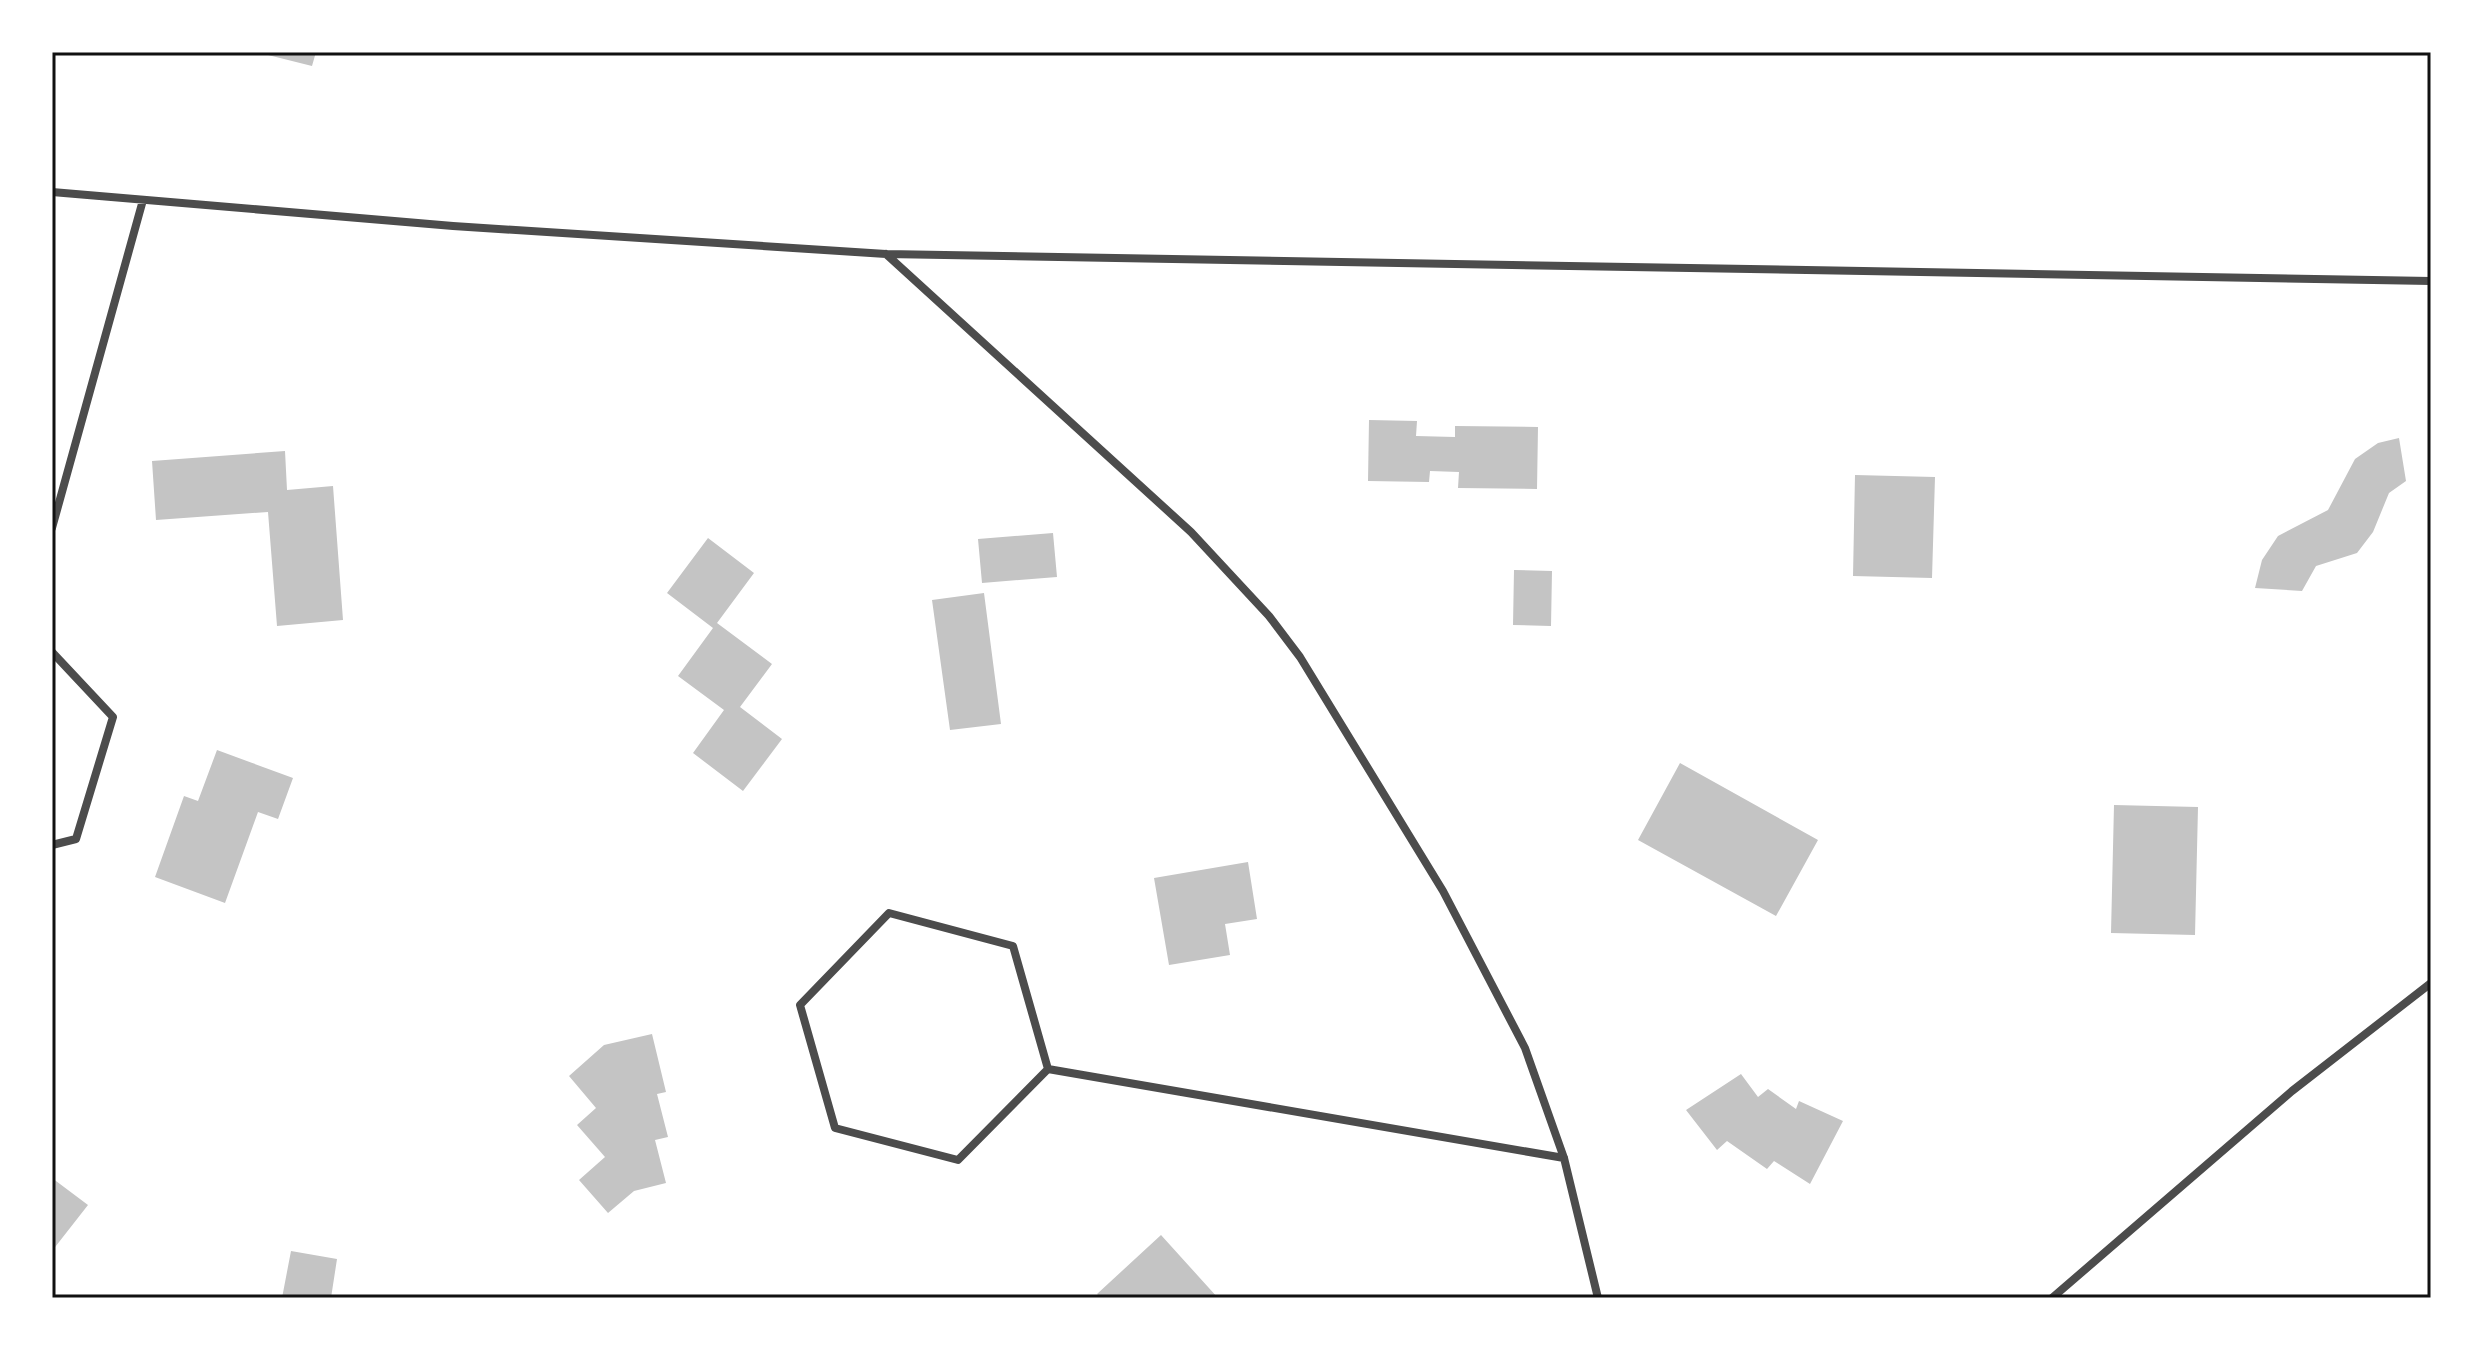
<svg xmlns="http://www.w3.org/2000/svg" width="2483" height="1350" font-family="Overpass,sans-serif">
<rect width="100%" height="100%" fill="#fff"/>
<path fill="#c4c4c4" d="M256,52h60l-4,14z
M1369,420l48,1 -1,15 39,1v-11l83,1 -1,62 -79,-1 1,-16 -29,-1 -1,11 -61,-1z
M2399,438l7,43 -17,12 -16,39 -16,21 -41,13 -14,25 -47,-3 7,-28 16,-24 50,-26 27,-51 23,-16z
M285,451l2,39 46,-4 10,134 -66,6 -9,-114 -112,8 -4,-59z
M1855,475l80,2 -3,101 -79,-2z
M1053,533l4,44 -75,6 -4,-44z
M708,538l46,35 -37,50 55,41 -32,43 42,32 -39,52 -50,-38 31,-43 -46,-34 35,-48 -46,-35z
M1514,570l38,1 -1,55 -38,-1z
M984,593l17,131 -51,6 -18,-130z
M217,750l76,28 -15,41 -20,-7 -33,91 -70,-26 29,-81 14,5z
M1680,763l138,77 -42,76 -138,-76z
M2114,805l84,2 -3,128 -84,-2z
M1248,862l9,57 -32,5 5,31 -61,10 -15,-87z
M652,1034l14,58 -9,2 11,43 -13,3 11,43 -32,8 -26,22 -29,-33 26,-23 -28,-32 19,-17 -27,-32 35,-31z
M1741,1074l17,23 10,-8 28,20 3,-8 44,20 -33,63 -36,-23 -7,8 -40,-28 -10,9 -31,-40z
M52,1178l36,27 -36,46z
M1161,1235l57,63h-117l-4,-4z
M291,1251l46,8 -6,39h-49z"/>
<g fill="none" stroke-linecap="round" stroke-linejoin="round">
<path stroke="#4c4c4c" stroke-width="8" d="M52,192l401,34 433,28 1545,27
M886,254l305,278 78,84 31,41 143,234 82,157 39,110 34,140
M52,528l91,-328
M52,652l61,65 -37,122 -24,6
M889,913l124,33 35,123 -90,91 -123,-32 -35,-123z
M1048,1069l516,89
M2052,1298l240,-207 139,-108"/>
</g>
<rect width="2483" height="1350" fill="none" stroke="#ffffff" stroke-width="108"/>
<rect x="54" y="54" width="2375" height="1242" fill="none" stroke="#111" stroke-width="3"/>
</svg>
